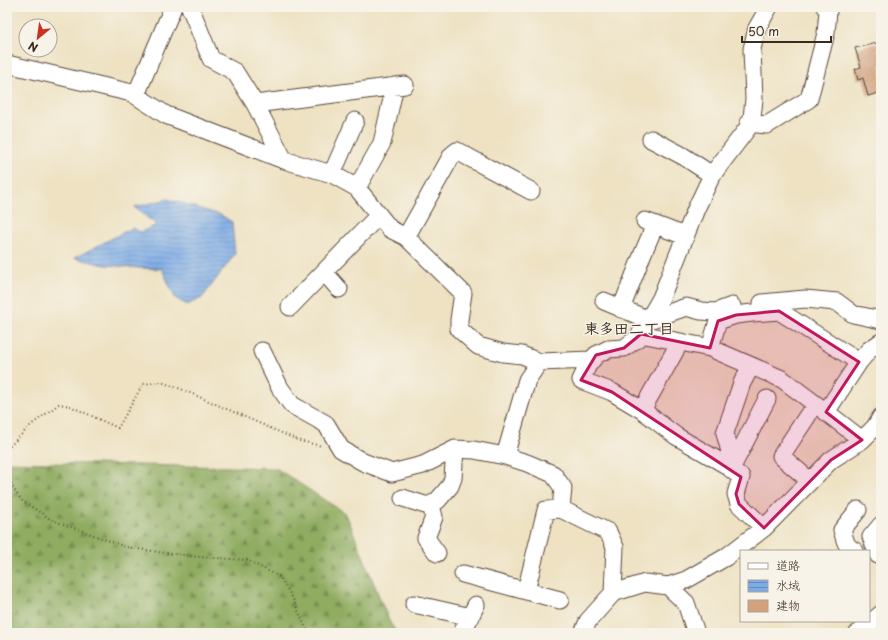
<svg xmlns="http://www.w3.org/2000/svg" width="888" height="640" font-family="'Playpen Sans','Klee One',sans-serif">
<defs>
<pattern id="forest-firs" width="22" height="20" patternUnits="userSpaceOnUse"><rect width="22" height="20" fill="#8fac60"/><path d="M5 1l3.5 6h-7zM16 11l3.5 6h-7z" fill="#768c4f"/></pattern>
<pattern id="water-rules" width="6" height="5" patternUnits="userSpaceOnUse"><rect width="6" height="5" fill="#7cabe6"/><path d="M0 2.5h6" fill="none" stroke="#678bba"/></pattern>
<pattern id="building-hatch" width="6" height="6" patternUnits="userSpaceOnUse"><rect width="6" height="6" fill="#d3a27b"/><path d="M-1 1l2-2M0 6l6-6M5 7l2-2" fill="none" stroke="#ac8464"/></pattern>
</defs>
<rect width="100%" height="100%" fill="#f7f3e8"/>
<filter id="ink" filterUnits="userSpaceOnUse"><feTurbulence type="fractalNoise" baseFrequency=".025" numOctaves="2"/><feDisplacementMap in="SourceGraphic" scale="8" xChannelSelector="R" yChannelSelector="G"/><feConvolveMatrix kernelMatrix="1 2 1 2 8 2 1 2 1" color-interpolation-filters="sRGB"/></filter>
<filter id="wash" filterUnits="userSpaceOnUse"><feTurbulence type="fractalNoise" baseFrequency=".012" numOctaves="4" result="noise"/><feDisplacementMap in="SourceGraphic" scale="16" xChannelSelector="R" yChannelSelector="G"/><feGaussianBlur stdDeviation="0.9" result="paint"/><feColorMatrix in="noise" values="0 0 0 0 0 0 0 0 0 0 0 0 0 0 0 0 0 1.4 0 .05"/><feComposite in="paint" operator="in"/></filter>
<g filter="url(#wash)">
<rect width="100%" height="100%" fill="#eee2c3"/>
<path fill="url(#forest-firs)" stroke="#656b3f" d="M7,462l269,6 70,46 43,107 8,12h-390z"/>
<path fill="url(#water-rules)" stroke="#5c6a82" d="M168,199l53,16 11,7 3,32 -33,44 -15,7 -12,-7 -13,-29 -23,-1 -34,-3 -31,-7 58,-30 9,4 16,-7 -23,-18z"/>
<g id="blocks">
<path fill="url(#building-hatch)" d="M877,43l4,14v35l-13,4 -5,-18 -5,2 -3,-11 6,-2 -6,-19z"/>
</g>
</g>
<g filter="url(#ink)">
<use href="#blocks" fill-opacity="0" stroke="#564637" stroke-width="1"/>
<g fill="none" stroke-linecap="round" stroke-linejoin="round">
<g stroke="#564637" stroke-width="19">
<path id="minor" d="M190,7l21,52 24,13 20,32 29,56
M7,64l125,29 34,22 118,45 48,14 25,14 33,41 16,8 46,-82 5,-4 74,40
M136,95l37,-88
M255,104l150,-19
M749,123l18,2 42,-26 17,-66 2,-22 -3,-4
M651,139l32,17 29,19
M332,174l23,-53
M357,188l25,-45 13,-57
M645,221l40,15
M406,237l57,56 -4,27v9l19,17 25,7 19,2 17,7
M324,272l15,17
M604,301l45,19 37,-13 15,4 15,1 16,-6
M762,303l43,-4 32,3 16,12 28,6
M290,307l89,-92
M621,309l22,-56 12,-28
M641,334l69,14
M262,351l18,37 12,17 34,19 15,25 22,13 29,11 31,-8 32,-16 19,1 31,6 22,7 26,11 10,14 -2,21 47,23 7,15 -2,46 32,-10 23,3
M642,410l38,-68
M826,412l-44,-33 -72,-31 8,-27 18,-6 16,-2 27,-2 80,51
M808,415l-27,41 29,25
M862,440l13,-13 6,-10
M505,456l22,-76 12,-18 53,-2
M726,465l4,-13 -5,-19 17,-50 9,-17
M731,469l36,-70
M403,498l22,7h6l7,-5 12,-14 3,-8 2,-29
M431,505l3,12 -8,21 11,15
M764,528l-25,-24 -3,-10 5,-17 -15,-12 -50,-29 -34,-26 -30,-18 -31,-12 7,-15 8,-10 12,-6 16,-1 14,-10 23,-40 35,-89 16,-34 35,-46 5,-11 2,-19 -2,-50 5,-21 12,-21
M855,551c-10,-4 -10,-12 -13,-21l16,-20
M878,555l-7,-18 10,-12
M463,574l97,26
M526,591l20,-81 15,-1
M414,604l57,13
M462,633l14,-28
M583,633l5,-12 25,-28
M696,633l-10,-30 -18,-17 18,-6 40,-23 38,-29 67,-68 31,-20 -36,-28 33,-50 10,-12 12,-8
M858,633l23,-19"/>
</g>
<path stroke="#564637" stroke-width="2" stroke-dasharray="1 3" stroke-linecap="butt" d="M7,449l24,-24 28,-21 11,2 48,22 25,-44 18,-2 20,7 119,52 22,5
M7,456l2,21 3,9 9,14 31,20 74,27 39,6 35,4 47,3 33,17 12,20 16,36"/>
<use href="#minor" stroke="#fff" stroke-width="17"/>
</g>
</g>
<path fill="#c2185b" fill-opacity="0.2" stroke="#c2185b" stroke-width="3" stroke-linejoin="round" d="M779,311l80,51 -33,50 36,28 -31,20 -67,68 -25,-24 -3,-10 5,-17 -129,-85 -31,-12 15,-25 28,-7 17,-14 69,14 8,-27 18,-6z"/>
<g text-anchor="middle" stroke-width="3" stroke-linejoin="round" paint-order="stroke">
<g font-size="15" font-weight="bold" fill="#3b2a1e" stroke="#f7f3e8">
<text x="629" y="334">東多田二丁目</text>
</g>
</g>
<rect width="888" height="640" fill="none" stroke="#f7f3e8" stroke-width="24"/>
<rect x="740" y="550" width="130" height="72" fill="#f7f3e8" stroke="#aca397"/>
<rect x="748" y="563" width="20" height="6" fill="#ffffff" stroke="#aca397"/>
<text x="776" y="570" font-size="12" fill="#3b2a1e">道路</text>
<rect x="748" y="580" width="20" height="12" fill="url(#water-rules)" stroke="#aca397"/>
<text x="776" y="590" font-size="12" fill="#3b2a1e">水域</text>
<rect x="748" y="600" width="20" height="12" fill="#d3a27b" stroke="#aca397"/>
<text x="776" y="610" font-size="12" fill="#3b2a1e">建物</text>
<g transform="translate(38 38) rotate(209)"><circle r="19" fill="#f7f3e8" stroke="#aca397"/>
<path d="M0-3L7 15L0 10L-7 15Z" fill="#c8321e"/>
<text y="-6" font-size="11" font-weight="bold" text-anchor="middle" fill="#3b2a1e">N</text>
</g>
<path d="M742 36v6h89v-6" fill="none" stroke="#3b2a1e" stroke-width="2"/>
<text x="748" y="36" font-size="12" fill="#3b2a1e" stroke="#f7f3e8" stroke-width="3" paint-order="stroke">50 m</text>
</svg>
